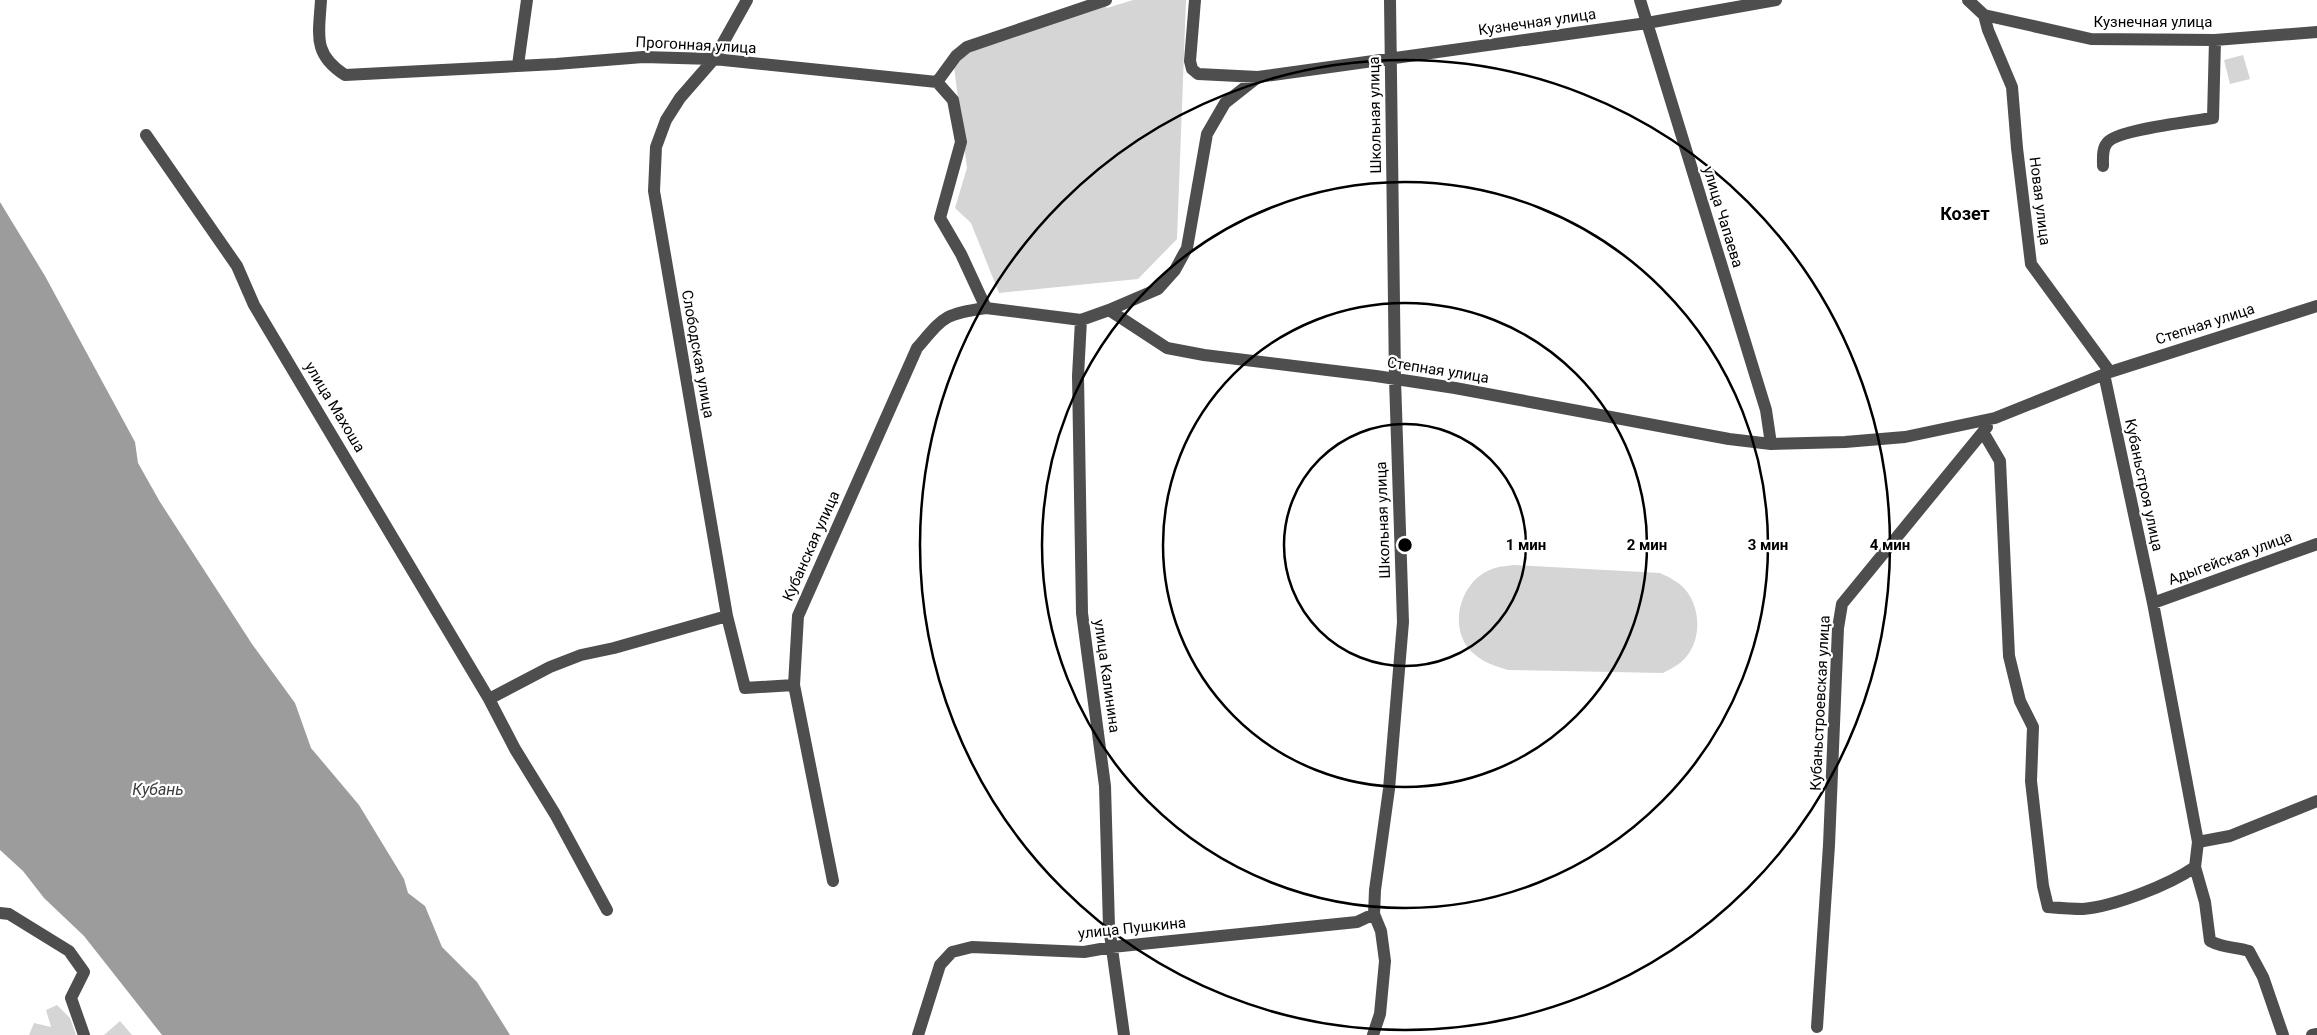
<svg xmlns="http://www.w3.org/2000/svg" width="2317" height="1035" font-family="Roboto,sans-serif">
<rect width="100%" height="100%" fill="#fff"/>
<path fill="#d5d5d5" d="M1133,0h53l-9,239 -39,40 -139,14 -28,-70 -16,-15 12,-40 -13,-101 5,-15 145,-48 3,4z
M2243,55l7,24 -20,5 -6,-24z
M1514,565l146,8c11,5 21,10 28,20 14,21 13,53 -8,70 -5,4 -12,7 -17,10l-155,-3c-13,-4 -24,-7 -35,-17 -27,-24 -13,-75 22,-85 6,-2 13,-2 19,-3z
M57,1005l13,13 6,17h-47l5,-12 17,4 -5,-17z
M120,1021l12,14h-28z"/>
<path fill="#9c9c9c" d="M0,202l45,74 90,166 3,21 22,39 92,142 43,59 16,45 48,57 45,74 4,14 17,13 17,41 35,35 33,53h-348l-78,-99 -40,-38 -21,-27 -23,-21z"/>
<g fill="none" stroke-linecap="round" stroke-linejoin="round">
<path stroke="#4e4e4e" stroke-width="12" d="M321,0c-2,34 -9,54 24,75l211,-11 87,-7 71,2 223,23 19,-26 11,-9 139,-47
M747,0l-33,59 -34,39 -14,22 -10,27 -2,44 73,425 18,72 49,-3
M1195,0l-5,61 2,8 6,5 60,3 389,-54 129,-23
M1640,0l126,410 5,34
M1968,0l16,15 107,24 124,1 102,-8
M1984,15l4,15 24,57 5,61 14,116 79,108
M518,65l9,-65
M937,82l16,18 8,42 -21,76 21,36 25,54 95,12 28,-10 49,-21 17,-19 12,-22 20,-114 18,-31 33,-26
M146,135l91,131 17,39 235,394 26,50 40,65 52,96
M2103,166c0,-8 -1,-17 4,-23 8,-13 87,-22 106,-25l2,-78
M1109,310l58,38 37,7 172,21 79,12 274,51 42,5 74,-2 60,-5 90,-19 115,-46 207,-66
M1081,320l-3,56 4,237 23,173 4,141 15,108
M1983,432l17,29 9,195 11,45 13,26 -2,54 12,105 5,21c12,1 24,2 35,2 32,-3 86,-24 112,-42l3,-25 -45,-239 -49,-229
M2153,603l164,-59
M489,699l61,-32 31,-12 33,-7 113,-32
M2198,842l32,-6 87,-35
M2195,867l10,35 5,39c13,7 25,6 39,10l14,26 20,58
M833,881l-39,-196 4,-69 119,-268c27,-31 26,-34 69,-40
M0,913l9,1 60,37 15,21 -13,26 13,37
M1817,1027l12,-182 9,-217 4,-24 145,-177
M918,1035l22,-70 12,-13 20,-5 112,5 28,-5 245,-25 17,-8
M1373,1035l7,-21 5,-53 -4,-30 -7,-17 1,-24 14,-101 14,-167 -8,-243 -5,-379
M2312,1035l5,-1"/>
</g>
<g fill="none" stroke="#000" stroke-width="2.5">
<circle cx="1405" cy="545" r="121"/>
<circle cx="1405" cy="545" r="242"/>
<circle cx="1405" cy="545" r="363"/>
<circle cx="1405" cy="545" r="485"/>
</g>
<g text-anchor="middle" stroke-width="4.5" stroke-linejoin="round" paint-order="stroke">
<g font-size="15" fill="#000" stroke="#fff">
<text transform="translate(1537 22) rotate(-8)" y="5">Кузнечная улица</text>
<text x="2153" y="27">Кузнечная улица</text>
<text transform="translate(696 45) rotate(3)" y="5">Прогонная улица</text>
<text transform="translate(1375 115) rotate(-91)" y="5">Школьная улица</text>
<text transform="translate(2040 201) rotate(83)" y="5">Новая улица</text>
<text transform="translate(1723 217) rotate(73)" y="5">улица Чапаева</text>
<text transform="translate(2205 324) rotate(-18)" y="5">Степная улица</text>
<text transform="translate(698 354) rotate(80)" y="5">Слободская улица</text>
<text transform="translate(1438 370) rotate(9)" y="5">Степная улица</text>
<text transform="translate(335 407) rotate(59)" y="5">улица Махоша</text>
<text transform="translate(2144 485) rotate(78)" y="5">Кубаньстроя улица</text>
<text transform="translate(1383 520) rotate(-92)" y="5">Школьная улица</text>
<text transform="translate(811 546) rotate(-66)" y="5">Кубанская улица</text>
<text transform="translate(2230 558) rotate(-20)" y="5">Адыгейская улица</text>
<text transform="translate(1107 676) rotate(82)" y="5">улица Калинина</text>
<text transform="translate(1820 703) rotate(-87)" y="5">Кубаньстроевская улица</text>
<text transform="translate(1132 928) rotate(-6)" y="5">улица Пушкина</text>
</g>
<g font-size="16" font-style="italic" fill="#3d3d3d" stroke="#fff">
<text x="158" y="795">Кубань</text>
</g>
<g font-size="18" font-weight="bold" fill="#000" stroke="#fff">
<text x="1965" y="220">Козет</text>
</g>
</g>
<circle cx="1405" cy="545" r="8" fill="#000" stroke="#fff" stroke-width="2.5"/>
<g font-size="15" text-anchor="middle" font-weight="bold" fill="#000" stroke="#fff" stroke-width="4.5" stroke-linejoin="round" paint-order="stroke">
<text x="1526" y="550">1 мин</text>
<text x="1647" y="550">2 мин</text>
<text x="1768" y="550">3 мин</text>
<text x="1890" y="550">4 мин</text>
</g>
</svg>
